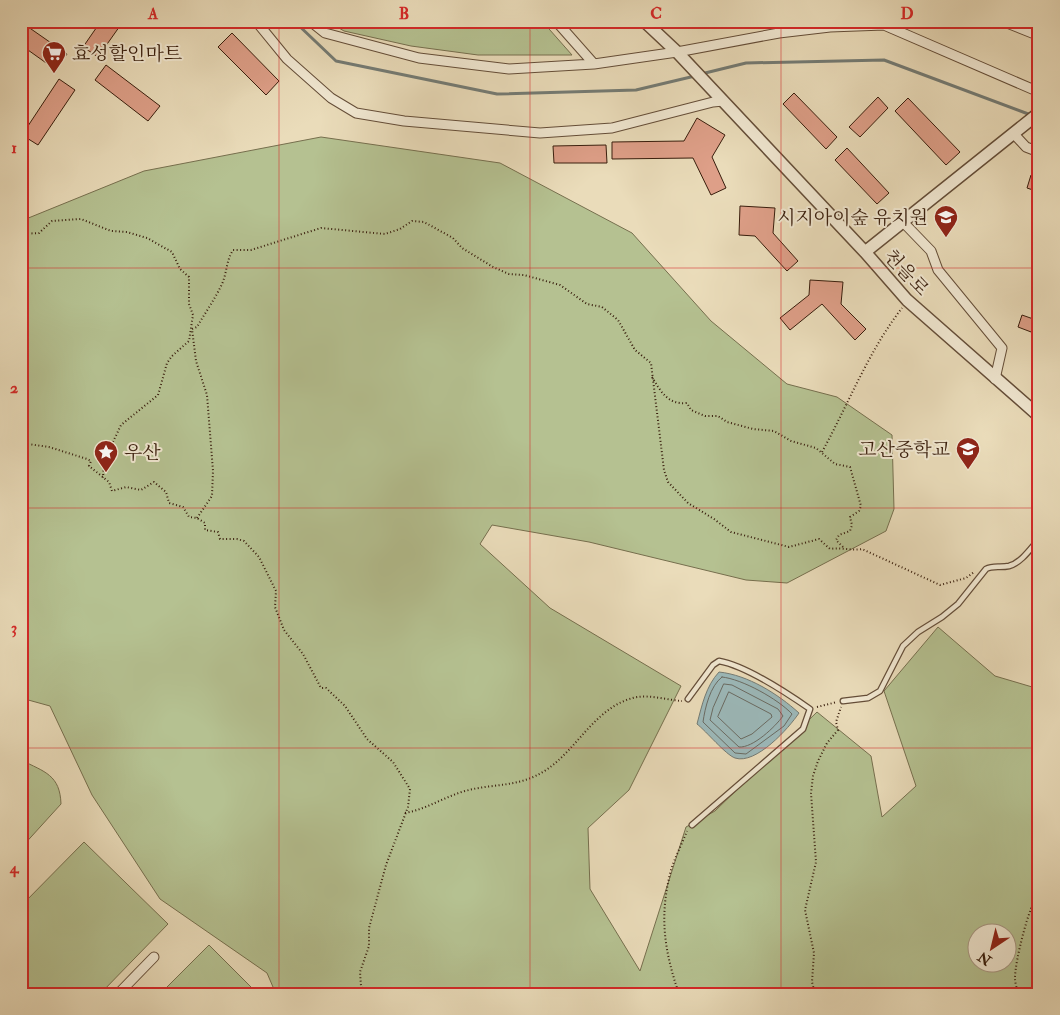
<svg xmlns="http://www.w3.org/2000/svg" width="1060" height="1015" font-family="'IM FELL Double Pica','Noto Serif KR',serif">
<rect width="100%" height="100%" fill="#eadcba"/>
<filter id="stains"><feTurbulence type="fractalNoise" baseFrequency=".004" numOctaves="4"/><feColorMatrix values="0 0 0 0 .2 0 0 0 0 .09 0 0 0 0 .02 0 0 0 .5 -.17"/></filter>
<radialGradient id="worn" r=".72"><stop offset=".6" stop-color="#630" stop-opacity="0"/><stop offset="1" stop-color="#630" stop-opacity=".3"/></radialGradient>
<path fill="#b5c191" stroke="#766f4e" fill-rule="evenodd" d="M327,21h215l30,34h-94l-67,-9 -67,-15z
M321,137l179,26 132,70 79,88 76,63 50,13 55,38 2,74 -8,22 -99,52 -41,-3 -157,-38 -97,-17 -12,19 70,64 131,78 -52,104 -41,38 2,61 50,82 46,-144 29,-16 102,-99 54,44 11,61 34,-31 -32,-95 54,-64 57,49 44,13v305h-763l-9,-21 -107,-74 -68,-104 -42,-89 -29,-8v-477l123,-50zM978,932h30v30h-30z
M21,760c24,12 39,15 40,44l-40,44z
M84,842l84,82 -68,70h-79v-88z
M209,945l44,44 -4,5h-89z"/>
<path fill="#9cb9ba" stroke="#747b74" d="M719,672c29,3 59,22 80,41 -10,15 -43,52 -64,45 -9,-3 -29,-27 -38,-34 5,-19 9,-38 22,-52z"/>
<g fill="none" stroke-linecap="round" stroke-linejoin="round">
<path stroke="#6a6b63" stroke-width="1" d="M722,677c20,2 56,22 70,37l-8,12 -38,28 -11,-1 -32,-31c2,-14 7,-36 19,-45z
M724,684l8,1 46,24 5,7c-8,11 -30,32 -44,31l-29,-27 3,-12z
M729,692l42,22 1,3 -20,17 -11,5 -23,-22z"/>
<path stroke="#747b74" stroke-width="3" d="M294,21l42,40 161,33 139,-4 59,-14
M701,74l45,-11 138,-3 147,55"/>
</g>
<path fill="#de9f88" stroke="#381d0c" d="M101,21h18l3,2 -24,34 -15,-10z
M1020,21h19v1l-12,9z
M21,22l46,32 -11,16 -35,-25z
M232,33l47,48 -13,14 -48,-48z
M106,65l54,41 -12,15 -53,-41z
M59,79l16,11 -37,55 -16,-10z
M794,93l43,44 -11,12 -43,-45z
M878,97l10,11 -28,29 -11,-10z
M908,98l52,54 -14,13 -51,-54z
M697,118l28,17 -13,22 14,31 -15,7 -18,-37 -81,1v-17l72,-1z
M606,145l1,18h-53l-1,-17z
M847,148l42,45 -12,11 -42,-44z
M1031,175l8,2v15l-12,-4z
M740,206l35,2 -2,25 25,28 -11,10 -32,-35 -16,-1z
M810,280l33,2 -2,22 25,25 -11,11 -33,-36 -32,26 -10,-12 29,-23z
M1022,315l17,6v14l-21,-8z"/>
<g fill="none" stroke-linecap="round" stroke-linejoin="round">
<g stroke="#644d38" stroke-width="7">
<path id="service" d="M688,699l25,-34 6,-4c28,5 68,32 91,48l-7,20 -111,96
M843,701l25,-3 12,-7 23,-45 15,-14 24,-15 16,-13 28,-35c7,-4 14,-1 23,-3 12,-3 22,-18 30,-27"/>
</g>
<g stroke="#644d38" stroke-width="11">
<path id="minor" d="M256,21l31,38 44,39 25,15 48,8 136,12 72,-5 101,-26 10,-1
M310,21l15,12 94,25 90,11 85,-5 83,-12 102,-19 51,-6 54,-2
M556,21l38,43
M883,21l1,4 155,67
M1002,21l35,14 2,-2
M1013,133l13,14 13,5
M902,221l29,30 7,19 64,78 -7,31
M118,994l36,-37"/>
</g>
<g stroke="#644d38" stroke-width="14">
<path id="tertiary" d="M644,21l33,31 188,200 42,48 132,116
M865,252l174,-139"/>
</g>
<path stroke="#381d0c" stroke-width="2" stroke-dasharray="1 2.5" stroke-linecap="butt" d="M21,234l18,-1 13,-12 29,-2 30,12 16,1 20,6 25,14 8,17 9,8v27l4,11 -4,26 -17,15 -5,7 -9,32 -37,30 -17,36 -1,17
M652,377c9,15 16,28 35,26l4,7 14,6h13l9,6 26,7 21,2 17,10 25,7 19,16 15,3 11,39 -2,5 -9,6 2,8 -2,6 -11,4 -3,5 7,7
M21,443l28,4 38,12 4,2 -2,5 20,16 3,9 14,-4 15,3 13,-8 12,10 3,11 14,4 6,10 8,1 8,5v7l13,2 2,7h17l7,2 15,16 17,34 -1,16 9,23 19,24 18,34h5l19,18 22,33 26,23 17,27 -2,18 -22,58 -17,63v18l-9,26 1,14 6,8
M822,452c27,-49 46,-100 80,-144
M197,518l15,-22 1,-25 -6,-76 -11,-34 -4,-32 5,-2c8,-14 18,-28 25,-43 5,-11 4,-23 11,-34h18l70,-22 64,6 15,-5 12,-8 12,1 29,16 9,10 31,19 16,7 15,1 36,10 27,19 15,3 16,13 17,30 16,13 13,107 4,12 20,21 26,16 17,13 58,15 30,-8 11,10c12,-2 21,2 32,0l78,36 26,-7 8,-6
M817,707l20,-5
M405,813c22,-4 39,-16 60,-22 29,-8 54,-3 81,-21 32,-21 50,-65 91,-73 14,-2 31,3 45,4
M679,994c-15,-44 -20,-78 -8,-124 4,-13 11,-26 16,-39
M815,994l-3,-12 2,-29 -9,-43 11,-48 -5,-69 2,-17 5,-15 9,-18 11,-13 -2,-8 5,-15
M1018,994c-1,-5 -3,-11 -3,-16 0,-17 14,-73 24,-86"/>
<use href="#service" stroke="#f1e8d2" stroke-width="4.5"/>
<use href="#minor" stroke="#f1e8d2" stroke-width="9"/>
<use href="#tertiary" stroke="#f1e8d2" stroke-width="11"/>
</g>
<path fill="none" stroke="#d62828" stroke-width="1" stroke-opacity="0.55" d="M279,21v973M530,21v973M781,21v973M21,268h1018M21,508h1018M21,748h1018"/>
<defs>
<g id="supermarket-pin" transform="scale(1.25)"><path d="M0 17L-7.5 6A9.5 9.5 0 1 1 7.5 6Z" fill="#8f2418" stroke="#f1e8d2"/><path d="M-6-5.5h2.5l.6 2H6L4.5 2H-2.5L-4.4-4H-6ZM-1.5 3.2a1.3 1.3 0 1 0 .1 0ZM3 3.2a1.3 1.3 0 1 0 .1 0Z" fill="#fff"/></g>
<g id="school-pin" transform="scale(1.25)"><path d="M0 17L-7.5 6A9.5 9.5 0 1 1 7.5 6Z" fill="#8f2418" stroke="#f1e8d2"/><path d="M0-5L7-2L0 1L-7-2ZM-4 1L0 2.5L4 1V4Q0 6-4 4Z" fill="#fff"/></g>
<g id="sight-pin" transform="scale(1.25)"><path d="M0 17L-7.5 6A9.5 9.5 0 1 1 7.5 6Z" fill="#8f2418" stroke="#f1e8d2"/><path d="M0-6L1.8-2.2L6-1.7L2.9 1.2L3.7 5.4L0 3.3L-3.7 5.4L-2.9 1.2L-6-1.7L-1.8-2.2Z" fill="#fff"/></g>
</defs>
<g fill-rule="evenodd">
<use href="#supermarket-pin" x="54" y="53"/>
<use href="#school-pin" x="946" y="217"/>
<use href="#school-pin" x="968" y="449"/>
<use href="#sight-pin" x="106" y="452"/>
</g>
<g text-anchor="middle" stroke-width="4" stroke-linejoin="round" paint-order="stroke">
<g font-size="19" fill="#381d0c" stroke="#f1e8d2" text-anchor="start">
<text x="72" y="60">효성할인마트</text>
<text x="928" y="224" text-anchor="end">시지아이숲 유치원</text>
<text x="950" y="456" text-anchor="end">고산중학교</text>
<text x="124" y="459">우산</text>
</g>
<g font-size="19" fill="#381d0c" stroke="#f1e8d2">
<text transform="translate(907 272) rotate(47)" y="7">천을로</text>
</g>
</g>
<rect width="1060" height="1015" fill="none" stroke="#eadcba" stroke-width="55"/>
<g transform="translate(992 948) rotate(215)"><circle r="24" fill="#f1e8d2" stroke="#a79783"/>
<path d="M0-4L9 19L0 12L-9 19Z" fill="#8f2418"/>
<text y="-8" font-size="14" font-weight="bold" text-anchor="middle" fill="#381d0c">N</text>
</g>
<rect x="28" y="28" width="1004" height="960" fill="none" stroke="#d62828" stroke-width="2"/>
<g font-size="16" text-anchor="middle" font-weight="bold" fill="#d62828">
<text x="153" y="19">A</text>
<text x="404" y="19">B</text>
<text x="656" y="19">C</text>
<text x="907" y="19">D</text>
<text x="14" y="153">1</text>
<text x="14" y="393">2</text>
<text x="14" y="633">3</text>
<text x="14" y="873">4</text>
</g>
<rect width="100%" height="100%" filter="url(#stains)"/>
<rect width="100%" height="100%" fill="url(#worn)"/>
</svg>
